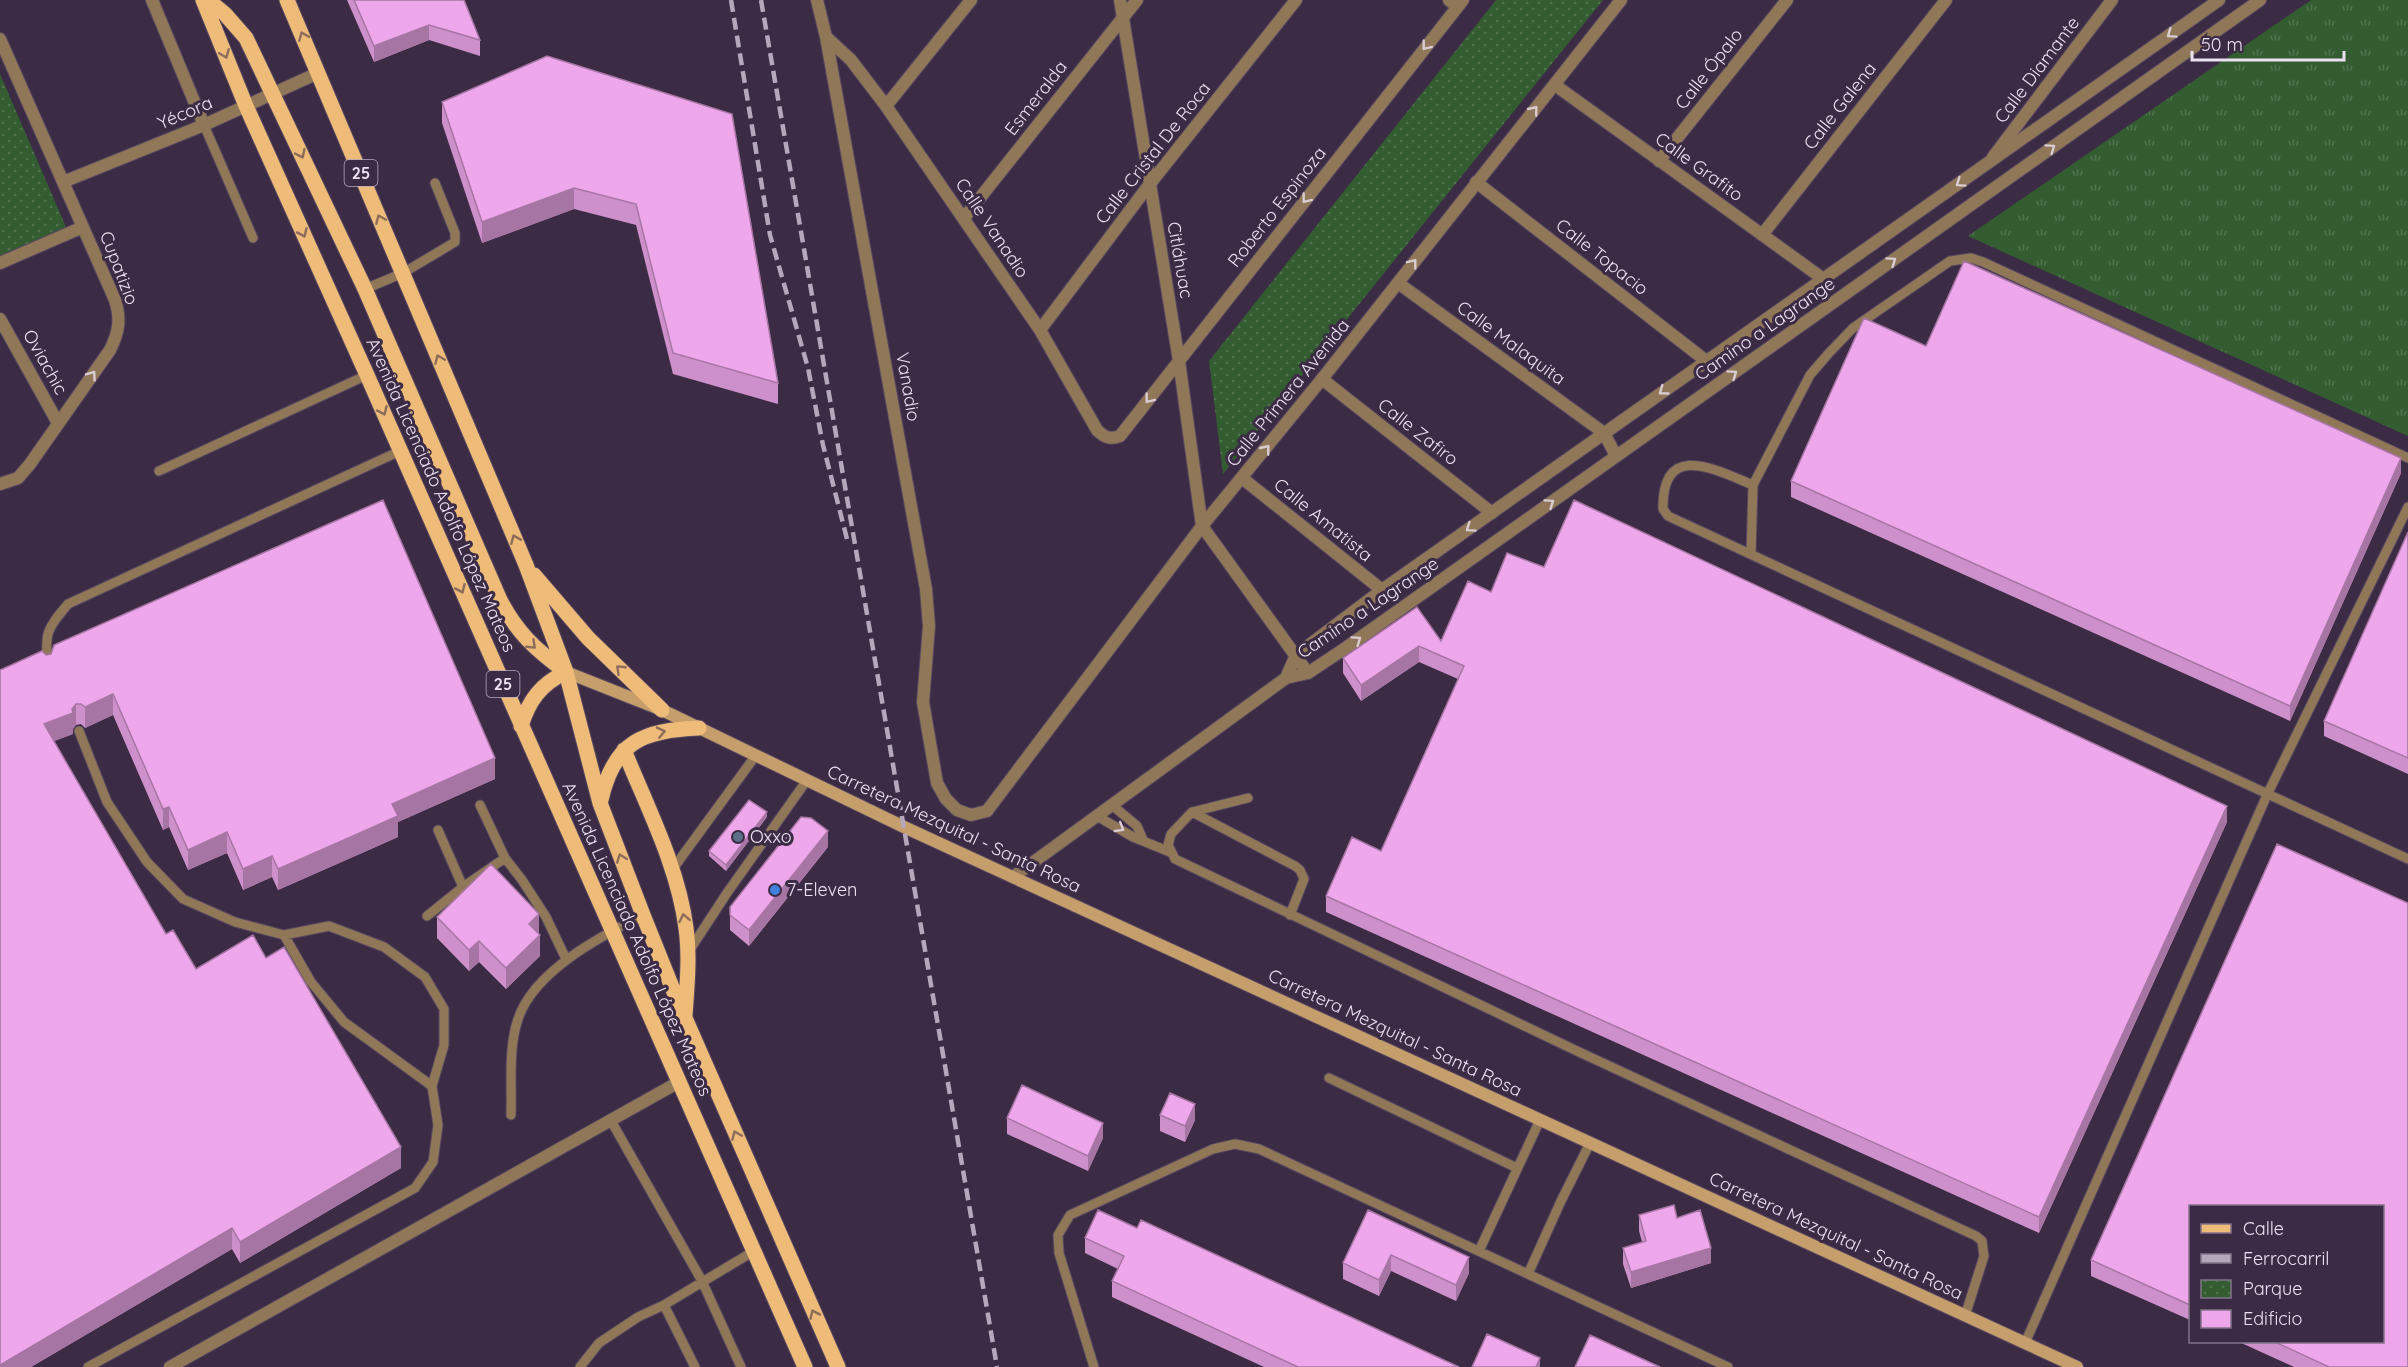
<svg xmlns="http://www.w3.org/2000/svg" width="2408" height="1367" font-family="Quicksand,sans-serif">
<defs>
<pattern id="grass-tufts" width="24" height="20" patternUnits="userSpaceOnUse" patternTransform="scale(1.5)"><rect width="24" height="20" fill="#335d31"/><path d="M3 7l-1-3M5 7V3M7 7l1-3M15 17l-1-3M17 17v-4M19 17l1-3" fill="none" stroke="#51744f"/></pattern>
<pattern id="park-dots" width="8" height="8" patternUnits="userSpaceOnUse" patternTransform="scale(1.5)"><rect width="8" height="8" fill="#335d31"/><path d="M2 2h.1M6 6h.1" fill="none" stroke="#51744f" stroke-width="1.8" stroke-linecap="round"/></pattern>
</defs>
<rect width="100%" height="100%" fill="#3b2b44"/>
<path fill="url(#grass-tufts)" d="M2311,0h97v436l-440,-200z"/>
<path fill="url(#park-dots)" d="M1496,0h107l-380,474 -14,-113z
M0,74l66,153 -66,29z"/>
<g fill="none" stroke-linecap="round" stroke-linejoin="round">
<g stroke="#574860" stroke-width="11">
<path id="service" d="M204,125l49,113
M365,289l38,-16 52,-31v-9l-20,-50
M159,471l208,-96
M1753,485l57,-110 19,-22 24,-25 97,-67 21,-3 12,4 425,196
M1751,554l2,-69c-37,-15 -91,-45 -90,24l5,7 740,343
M48,666c-4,-33 -1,-37 20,-62l332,-153
M79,731l28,71 40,60 36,37 52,23 49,13 45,-9 55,21 41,30 19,32v36l-12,41 6,39 -5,37 -18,26 -327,179
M480,805l25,53 17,22 24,37 20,42
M1112,805l25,21 6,14
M1192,812l56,-14
M1097,816l36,21 37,15
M438,830l25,57
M672,870l84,-115
M1290,915l14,-36 -4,-9 -5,-4 -103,-54 -21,22 -3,11 7,14 402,192 399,185 6,5 2,15 -19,60
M427,916l36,-29 42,-29
M284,935l27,47 33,40 88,64
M689,951l38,-58 80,-113
M1329,1078l188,90
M511,1115c1,-32 -3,-66 7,-96 16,-48 83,-83 125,-104
M610,1119l92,162 39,86
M1479,1251l61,-131
M1528,1274l33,-73 29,-58
M664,1305l31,62
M2025,1343l242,-548 141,-288
M580,1367l19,-24 39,-26 26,-12 90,-54
M1094,1367l-35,-114 -1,-18 12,-20 143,-66 22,-5 24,5 469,218"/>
</g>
<g stroke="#574860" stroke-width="14">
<path id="minor" d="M152,0l52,125
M817,0l9,37 100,552 3,37 -6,76 14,81 9,16 11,11 14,5 16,-4
M1449,0l8,7
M826,37l25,23 35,46 154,224 57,100c7,7 13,10 23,6l59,-75 -59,-361
M0,39l115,261c6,19 4,32 -5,50l-80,114 -12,14 -18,6
M1555,85l267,193
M886,106l85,-106
M1993,157l119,-157
M1659,161l128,-161
M63,182l141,-57 114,-52
M1476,182l229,178
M964,218l173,-218
M1762,235l184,-235
M0,263l83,-36
M1398,283l206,150 12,23
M0,319l58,104
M1040,330l109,-145 147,-185
M1322,379l170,134
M1242,478l140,112
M1202,526l106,147
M170,1367l509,-285"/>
</g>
<g stroke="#574860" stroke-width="14">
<path id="tertiary" d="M1202,526l-23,-165 284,-361
M1286,678l10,-23 86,-65 837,-590
M987,811l215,-285 120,-147 299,-379
M1013,877l273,-199 22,-5 39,-26 913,-647"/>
</g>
<g stroke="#574860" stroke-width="14">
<path id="secondary" d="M566,672l96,38 242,117 1173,540"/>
</g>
<g stroke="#574860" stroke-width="17">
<path id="primary" d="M203,0l43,106 121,269 438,992
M208,0l17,14 21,24 119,251 135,311c17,33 36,50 66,72
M287,0l239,565 40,107 34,131 43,112 35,87 160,365
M534,575l54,63 74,72
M521,726c8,-26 20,-42 45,-54
M624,750c23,57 54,116 62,178 4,29 1,58 -1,87
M601,800c13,-59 43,-70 98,-72"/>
</g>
<use href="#service" stroke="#907758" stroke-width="9"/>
<use href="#minor" stroke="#907758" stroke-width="12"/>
<use href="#tertiary" stroke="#907758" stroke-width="12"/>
<use href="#secondary" stroke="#c59e6b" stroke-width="12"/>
<use href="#primary" stroke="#eebb78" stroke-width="15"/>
<path stroke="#b5a8bc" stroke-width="4.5" stroke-dasharray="12 6" stroke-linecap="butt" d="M731,0l39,235 38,133 15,77 24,94
M761,0l236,1367"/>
</g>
<path fill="#cd90ca" d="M347,0h117l16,40v16l-51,-16 -55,22z
M547,56l231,327v21l-105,-30 -37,-149 -62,-16 -92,34 -40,-120v-21z
M1926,346l475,127 -111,248 -499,-224v-16z
M2408,532v242l-84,-38v-15z
M1491,592l736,230 -188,411 -713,-321v-16l55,-45 77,-172 -39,-17 -58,39 -18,-28v-15l98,-17z
M46,655l449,124 -97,43v15l-36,16 -84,37 -6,-13 -29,13 -16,-37 -39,17 -19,-43 -6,3 -50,-115 -28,13 -4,-4 -5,1 -3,4v5l-19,7 112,193 30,35 70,-11 135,210 -161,95 -8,-14 -201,118z
M767,817l-41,54 -17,-15v-5z
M2277,844l131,59v464h-114l-57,-26h145v-135h-192v114l-99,-44v-16z
M828,847l-79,99 -19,-16v-23z
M437,917l102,17 1,22 -34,33 -27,-27 -10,9 -32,-33z
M1160,1115l35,5 -10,22 -25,-11z
M1007,1118l96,20 -15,33 -81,-37z
M1368,1210l101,63 -13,28 -65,-30 -12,25 -36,-17v-16z
M1639,1215l72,48 -80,25 -8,-24v-16l19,-6 -3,-11z
M1137,1228l322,139h-195l-152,-70v-16l6,-12 -33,-16v-15z"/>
<path fill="#a775a4" d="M429,25v15l-55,22v-16z
M574,188v21l-92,34v-21z
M2401,458v15l-111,248v-15z
M1419,646v16l-58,39v-16z
M113,694v21l-28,13v-21z
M76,704v21l-3,4v5l-29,11v-21l28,-15z
M495,758v21l-97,43v15l-120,53v-21l114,-65z
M2227,806v16l-188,411v-16z
M169,807v20l-6,3v-21z
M767,812v5l-41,54v-6z
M828,831v16l-79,99v-16z
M227,832v21l-39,17v-20z
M272,856v21l-29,13v-21z
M539,914v21l-10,-11z
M540,935v21l-34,33v-21z
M479,941v21l-10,9v-21z
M1195,1104v16l-10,22v-16z
M1103,1123v15l-15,33v-15z
M401,1147v21l-161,95v-21z
M232,1228v21l-201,118h-31v-2z
M1711,1248v15l-80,25v-16z
M1391,1255v16l-12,25v-16z
M1469,1257v16l-13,28v-16z
M1540,1358v9h-4z"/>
<path fill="#eea7eb" stroke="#a775a4" stroke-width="1.5" d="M354,0h110l16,40 -51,-15 -55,21z
M547,56l185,58 46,269 -105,-30 -37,-149 -62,-16 -92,34 -40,-120z
M1964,261l437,197 -111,248 -499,-225 73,-163 62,28z
M383,500l112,258 -103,46 6,12 -36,16 -84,37 -6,-13 -29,13 -16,-37 -39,18 -19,-43 -6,2 -50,-115 -28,13 -4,-3h-5l-4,5 1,4 -29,11 122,210 7,-4 23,39 57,-34 13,23 18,-11 117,200 -161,95 -8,-14 -232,137v-695l42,-19 4,4 5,-1 3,-9z
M1574,500l653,306 -188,411 -713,-321 26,-59 29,14 83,-185 -45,-20 -58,39 -18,-27 74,-51 24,34 27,-60 23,11 16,-39 37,14z
M2408,532v226l-84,-37z
M749,800l18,12 -41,53 -17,-14z
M801,817l10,1 17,13 -79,99 -19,-15v-8z
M2277,844l131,59v464h-79l-56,-26h109v-135h-192v99l-99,-45z
M491,864l48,50 -10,10 11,11 -34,33 -27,-27 -10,9 -32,-33z
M1022,1085l81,38 -15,33 -81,-38z
M1170,1093l25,11 -10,22 -25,-11z
M1674,1205l3,13 23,-8 11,38 -80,24 -8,-24 23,-7 -7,-26z
M1098,1210l39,18 4,-8 318,147h-161l-186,-86 12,-25 -39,-18z
M1368,1210l101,47 -13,28 -65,-30 -12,25 -36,-17z
M1487,1334l53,24 -4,9h-64z
M1590,1335l70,32h-85z"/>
<defs><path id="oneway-chevron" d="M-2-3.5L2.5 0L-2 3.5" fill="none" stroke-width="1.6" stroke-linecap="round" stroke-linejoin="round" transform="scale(1.5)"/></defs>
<g stroke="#daccd3">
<use href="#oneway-chevron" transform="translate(2171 34) rotate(145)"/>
<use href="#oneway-chevron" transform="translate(1426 46) rotate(128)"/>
<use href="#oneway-chevron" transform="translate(1534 110) rotate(-51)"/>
<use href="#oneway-chevron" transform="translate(2051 148) rotate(-35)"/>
<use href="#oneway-chevron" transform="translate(1960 183) rotate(145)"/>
<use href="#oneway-chevron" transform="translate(1306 199) rotate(128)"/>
<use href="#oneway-chevron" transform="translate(1892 261) rotate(-35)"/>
<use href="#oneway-chevron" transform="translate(1413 263) rotate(-52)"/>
<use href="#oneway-chevron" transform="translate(1733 374) rotate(-35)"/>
<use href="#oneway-chevron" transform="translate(92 375) rotate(-55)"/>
<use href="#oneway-chevron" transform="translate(1663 391) rotate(144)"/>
<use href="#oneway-chevron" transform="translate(1149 399) rotate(128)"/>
<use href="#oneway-chevron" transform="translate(1266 449) rotate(-51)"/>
<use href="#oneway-chevron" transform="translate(1550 503) rotate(-35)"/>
<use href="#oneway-chevron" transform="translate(1470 528) rotate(145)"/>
<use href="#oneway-chevron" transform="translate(1357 640) rotate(-35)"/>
<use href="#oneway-chevron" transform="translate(1120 828) rotate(31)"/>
</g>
<g stroke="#8c6c5b">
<use href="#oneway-chevron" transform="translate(303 36) rotate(-112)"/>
<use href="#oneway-chevron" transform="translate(225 54) rotate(68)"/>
<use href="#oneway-chevron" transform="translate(301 154) rotate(65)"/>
<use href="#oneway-chevron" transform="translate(380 219) rotate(-113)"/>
<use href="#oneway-chevron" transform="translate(303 233) rotate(66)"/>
<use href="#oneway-chevron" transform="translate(439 359) rotate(-113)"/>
<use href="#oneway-chevron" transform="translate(383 411) rotate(66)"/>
<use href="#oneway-chevron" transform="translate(515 539) rotate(-113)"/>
<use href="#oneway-chevron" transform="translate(461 589) rotate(66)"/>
<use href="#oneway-chevron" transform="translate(532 645) rotate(44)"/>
<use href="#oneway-chevron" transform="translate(620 669) rotate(-136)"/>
<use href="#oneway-chevron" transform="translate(661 732) rotate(-13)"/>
<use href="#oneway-chevron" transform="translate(621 858) rotate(-111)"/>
<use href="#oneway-chevron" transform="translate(684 918) rotate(-101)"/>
<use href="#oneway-chevron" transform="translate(736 1135) rotate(-113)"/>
<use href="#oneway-chevron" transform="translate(814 1314) rotate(-114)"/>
</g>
<circle fill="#5c6f8a" stroke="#3b2b44" stroke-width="2" cx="738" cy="837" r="6"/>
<circle fill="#3f7fe0" stroke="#3b2b44" stroke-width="2" cx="775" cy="890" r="6"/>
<g text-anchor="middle" stroke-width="6" stroke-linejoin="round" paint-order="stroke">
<g fill="#3b2b44" stroke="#b7aabe" stroke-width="1.5">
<rect x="344.5" y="160" width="33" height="26" rx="4.5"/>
<rect x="486.5" y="671" width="33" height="26" rx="4.5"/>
</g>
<g font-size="16" font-weight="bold" fill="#ece1f2">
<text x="361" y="179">25</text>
<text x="503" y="690">25</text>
</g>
<g font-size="18" fill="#ece1f2" stroke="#3b2b44">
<text transform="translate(1709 69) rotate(-52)" y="6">Calle Ópalo</text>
<text transform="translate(2037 70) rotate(-53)" y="6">Calle Diamante</text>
<text transform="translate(1036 98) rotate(-52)" y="6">Esmeralda</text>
<text transform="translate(1840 106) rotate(-52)" y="6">Calle Galena</text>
<text transform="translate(185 113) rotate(-23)" y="6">Yécora</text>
<text transform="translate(1153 153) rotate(-52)" y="6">Calle Cristal De Roca</text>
<text transform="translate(1699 167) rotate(36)" y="6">Calle Grafito</text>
<text transform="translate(1277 207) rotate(-52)" y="6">Roberto Espinoza</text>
<text transform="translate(992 228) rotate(56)" y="6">Calle Vanadio</text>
<text transform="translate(1602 257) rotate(38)" y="6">Calle Topacio</text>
<text transform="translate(1180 260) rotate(80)" y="6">Citláhuac</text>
<text transform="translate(119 268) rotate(69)" y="6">Cupatizio</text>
<text transform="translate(1765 329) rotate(-35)" y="6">Camino a Lagrange</text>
<text transform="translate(1511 343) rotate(36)" y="6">Calle Malaquita</text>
<text transform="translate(45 362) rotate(61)" y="6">Oviachic</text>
<text transform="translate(908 387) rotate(80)" y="6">Vanadio</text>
<text transform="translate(1288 393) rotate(-51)" y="6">Calle Primera Avenida</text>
<text transform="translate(1418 432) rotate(38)" y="6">Calle Zafiro</text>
<text transform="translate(441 495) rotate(66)" y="6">Avenida Licenciado Adolfo López Mateos</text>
<text transform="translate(1323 520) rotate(39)" y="6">Calle Amatista</text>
<text transform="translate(1368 608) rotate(-34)" y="6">Camino a Lagrange</text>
<text transform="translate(954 829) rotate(25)" y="6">Carretera Mezquital - Santa Rosa</text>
<text transform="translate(637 939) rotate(66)" y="6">Avenida Licenciado Adolfo López Mateos</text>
<text transform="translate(1395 1033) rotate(25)" y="6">Carretera Mezquital - Santa Rosa</text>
<text transform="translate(1836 1236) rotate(25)" y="6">Carretera Mezquital - Santa Rosa</text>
</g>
<g font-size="18" fill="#ece1f2" stroke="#3b2b44" text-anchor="start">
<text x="750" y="843">Oxxo</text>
<text x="787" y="896">7-Eleven</text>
</g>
</g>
<rect x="2189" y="1205" width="195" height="138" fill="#3b2b44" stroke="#82748a" stroke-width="1.5"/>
<rect x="2201" y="1224" width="30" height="9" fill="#eebb78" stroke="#82748a" stroke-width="1.5"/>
<text x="2243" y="1235" font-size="18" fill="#ece1f2">Calle</text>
<rect x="2201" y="1254" width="30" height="9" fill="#b5a8bc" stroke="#82748a" stroke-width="1.5"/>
<text x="2243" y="1265" font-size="18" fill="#ece1f2">Ferrocarril</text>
<rect x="2201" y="1280" width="30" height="18" fill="url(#park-dots)" stroke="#82748a" stroke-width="1.5"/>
<text x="2243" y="1295" font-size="18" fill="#ece1f2">Parque</text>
<rect x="2201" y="1310" width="30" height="18" fill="#eea7eb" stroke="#82748a" stroke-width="1.5"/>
<text x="2243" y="1325" font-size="18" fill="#ece1f2">Edificio</text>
<path d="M2192 51v9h152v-9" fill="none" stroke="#ece1f2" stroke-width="3"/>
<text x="2201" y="51" font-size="18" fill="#ece1f2" stroke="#3b2b44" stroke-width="4.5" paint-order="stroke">50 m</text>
</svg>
